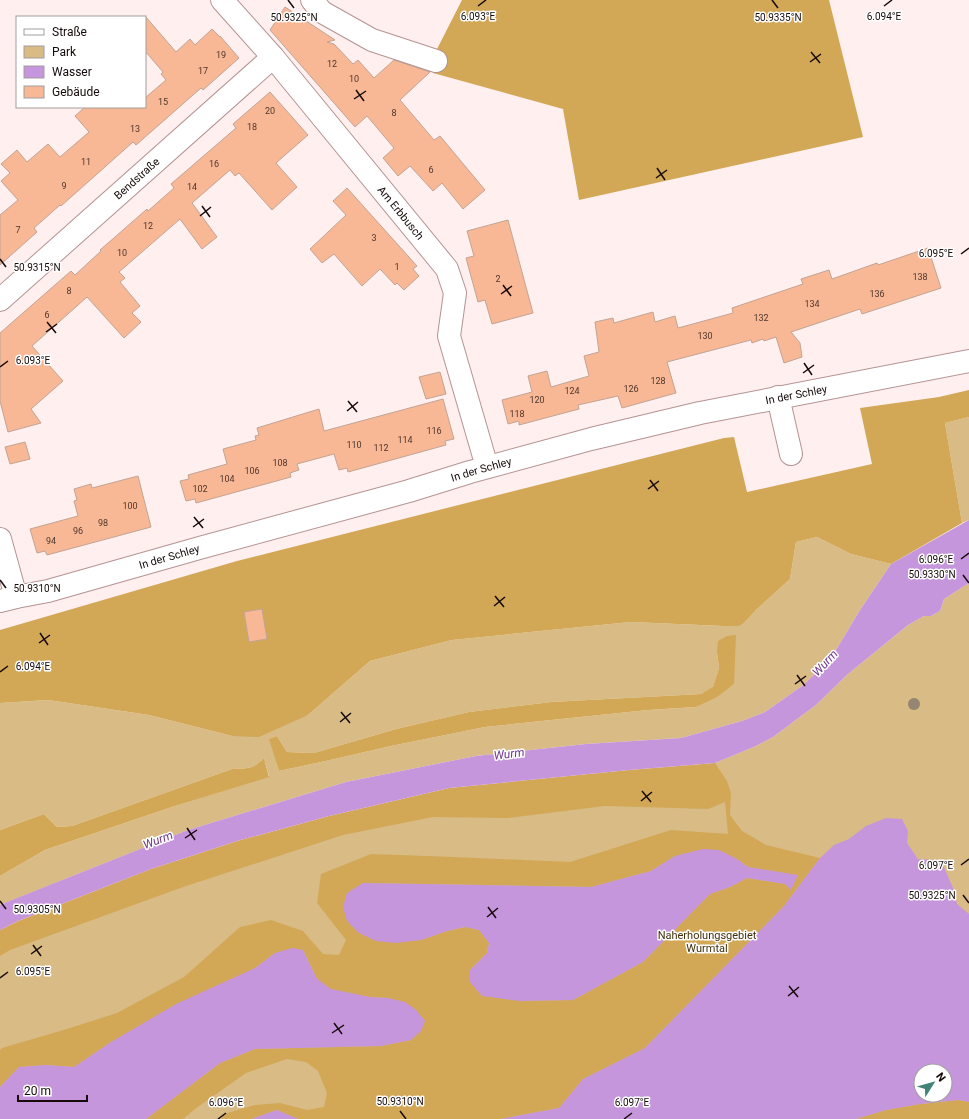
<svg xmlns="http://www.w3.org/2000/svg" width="969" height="1119" font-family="Roboto,sans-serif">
<rect width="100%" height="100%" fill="#ffefef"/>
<path fill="#d9bb85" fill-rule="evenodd" d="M969,417v103l-7,3 -17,-100z
M817,537l34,17 40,10 -31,46 -30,50 -28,26 -37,26 -23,9 -61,17 -95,6 -110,12 -130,26 -158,48 -188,75v-29l45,-26 127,-43 97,-31 -5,-18c-12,12 -16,10 -32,11l-160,57 -15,1 -13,-13 -44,16v-127l48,-3 101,15 83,21 76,-21 62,-54 82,-21 179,-18 92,4 22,-4 11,-12 34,-31 6,-37zM717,653l17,31 -38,23 -48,3 -163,17 -94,19 -65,15 -47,10 -9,-32 7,-3 10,16 27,1 82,-24 73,-17 82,-10 150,-8 12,-6 6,-20z
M969,583v536h-969v-189l151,-61 564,-106 41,-17 17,-9 43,-32 32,-31 60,-49 16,-9h7l9,-5 4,-12zM921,1071h24v24h-24z"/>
<path fill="#d2a857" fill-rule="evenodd" d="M462,0h367l34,137 -284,63 -16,-91 -130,-36 2,-20z
M969,390v27l-24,6 17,100 -71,41 -40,-10 -34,-17 -21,5 -6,37 -34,31 -11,12 -6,4h-16l-92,-4 -179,18 -82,21 -62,54 -49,22 -27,-1 -83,-21 -101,-15 -48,3v-73l237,-69 487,-123 10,-1 13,55 125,-28 -12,-56 79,-11z
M736,635l-2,49 -17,13 -21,10 -48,3 -163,17 -94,19 -65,15 -47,10 -10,-32 8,-3 10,16 27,1 82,-24 73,-17 82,-10 150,-8 12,-7 6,-19 -2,-15 1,-12 9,-5z
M264,758l5,19 -97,30 -127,43 -45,26v-46l44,-16 13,13 15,-1 160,-57c16,-1 20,1 32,-11z
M715,763l12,18 4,12 -1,22 12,16 24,14 54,13 -36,48 -139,142 -62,31 -24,29 -59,11h-202l-21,-9 -26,9h-30l3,-5 31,-9 25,-2 27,7 17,-3 3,-14 -9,-22 -12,-9 -19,-3 -41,14 -51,36 -12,10h-37l74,-56 35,-14 126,-3 30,-6 -23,-42 -18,-1 -39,-7 -14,-11 -14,-29 -28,3 -20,15 -144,74 -37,25 -29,-2 -26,2 -19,20v-37l2,-2 65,-19 50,-16 67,-36 56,-50 31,-7 32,11 20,23 16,1 7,-15 -29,-37 4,-29 50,-20 83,3 116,5 101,-32 57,4 -3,-32 -17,7 -103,-3 -97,12 -75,-1 -90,18 -160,52 -173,63 -10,6v-26l18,-9 133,-52 86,-28 92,-25 120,-28 180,-18zM675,856l62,3 11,8 50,9 -13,8 -38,-6 -17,9 -20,7 -67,68 -70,38 -54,1 -49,-31 17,-17 2,-10 -10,-13 -13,-3 -19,4 -26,9 -58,-57 228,4 60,-16z
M959,1100l10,2v17h-113l30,-9 34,-6z"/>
<path fill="#c596dc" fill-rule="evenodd" d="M969,520v63l-25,16 -4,12 -9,5h-7l-16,9 -60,49 -32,31 -43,32 -17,9 -41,17 -86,7 -180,18 -120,28 -92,25 -86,28 -133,52 -18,9v-25l12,-5 176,-70 158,-48 130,-26 110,-12 95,-6 61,-17 23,-9 37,-26 28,-26 30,-50 31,-46z
M886,818l16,1 6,12 -1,12 11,16 16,1 9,5 10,23 4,16 12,10v188l-10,-2 -39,4 -34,6 -30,9h-356l59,-11 24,-29 62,-31 139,-142 36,-48 14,-13 15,-6 17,-13zM921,1071h24v24h-24z
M703,849l16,1 18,9 11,8 50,8 -7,15 -6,-6 -38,-6 -17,9 -20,7 -67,68 -70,38 -54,1 -37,-5 -13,-15 1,-11 17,-17 2,-10 -10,-13 -14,-3 -18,4 -26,9 -25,3 -20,-2 -17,-8 -12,-12 -4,-14 4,-14 16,-10 228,4 60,-16 24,-15z
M292,948l11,2 14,29 14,10 39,8 18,1 17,4 11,8 9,11 -4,10 -10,9 -30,6 -126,3 -35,14 -74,56h-146v-32l19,-20 26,-2 29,2 37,-25 65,-38 79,-36 20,-15z
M277,1110l21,9h-47z"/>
<path fill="#f8b895" stroke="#c2a494" d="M285,7l50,33 -8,2 7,2 19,20 5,-4 16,18 20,-18 36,12 -30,28 34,40 6,-4 45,54 -22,19 -21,-26 -9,8 -23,-25 -12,10 -15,-18 11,-10 -27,-32 -12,11 -85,-97z
M145,16l31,36 14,-13 5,6 17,-16 8,8v-1l19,22 -36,32 -2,-2 -65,57 -3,-3 -72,64 -1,-1 -26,23 3,4 -37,33v-50l18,-15 -17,-19 9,-8 -9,-9 16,-14 10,12 21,-18 12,13 29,-25 -14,-16 10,-9h60v-9l21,-18 -5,-6 2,-2 -18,-21z
M270,92l38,43 -32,28 21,24 -25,23 -33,-37 -4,3 -5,-6 -38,33 25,34 -15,12 -22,-30 -61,53 6,6 -5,4 20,24 -8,7 9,9 -17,16 -37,-41 -55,49 31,35 -32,28 10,14 -33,9 -8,-31v-68l71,-62 4,4 26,-24 -1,-1 23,-20 24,-21 1,2 26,-23 -3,-4 65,-56 -3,-4z
M347,188l70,78 -4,3 6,7 -15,14 -7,-7 -2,2 -15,-16 -18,17 -28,-32 -12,9 -12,-14 36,-34 -13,-14z
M508,220l25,93 -41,11 -7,-24 -7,2 -12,-44 8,-2 -7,-25z
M928,248l13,40 -79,26 -2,-5 -69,23 9,11 2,14 -18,6 -8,-26 -12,4 -1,-2 -11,4 -1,-3 -84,22 9,31 -54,15 -4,-12 -40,9 1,4 -60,16v-4l-11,3 -6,-24 30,-8 -4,-16 19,-5 4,16 38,-11 -5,-20 15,-4 -4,-30 18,-4 1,5 39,-11 2,10 20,-6 3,12 55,-15 -1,-5 71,-24 -2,-5 28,-9 3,9 45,-16 1,2z
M440,372l6,22 -20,5 -7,-22z
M443,399l11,40 -9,2 1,4 -98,27 -1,-4 -8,2 -5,-16 -37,10 2,6 -9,3 1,4 -95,26 -1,-4 -9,2 -6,-20 9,-2 -1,-4 39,-11 -4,-15 33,-9 -1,-4 4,-1 -2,-7 62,-19 5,22z
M25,442l5,17 -20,5 -5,-17z
M138,476l13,51 -104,28 -2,-4 -8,2 -7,-24 48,-13 -4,-15 3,-1 -3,-11 17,-5 1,4z
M262,609l5,30 -18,3 -5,-30z"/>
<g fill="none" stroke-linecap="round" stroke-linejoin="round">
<g stroke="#b69393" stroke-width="24">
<g id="minor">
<path id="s1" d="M222,0l51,57 174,212 8,24 -6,43 38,131"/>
<path d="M312,0l10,12 50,28 64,21"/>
<path id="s2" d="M0,300l273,-243"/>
<path d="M778,397l13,57"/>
<path d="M0,539l16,58"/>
<path id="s3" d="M0,601l16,-4 32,-6 155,-44 206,-56 61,-19 121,-33 109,-26 269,-52"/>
</g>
</g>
<use href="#minor" stroke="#fff" stroke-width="22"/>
</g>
<circle fill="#968572" cx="914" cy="704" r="6"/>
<path fill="none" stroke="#160a0a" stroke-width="1.5" d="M288,0l6,8M772,0l6,8M478,6l8,-6M884,6l8,-6M811,52l9,11M810,62l11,-8M356,90l8,11M354,99l12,-8M657,168l8,12M656,178l11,-8M202,206l8,11M200,216l11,-9M961,254l8,-6M0,259l6,8M503,285l8,11M501,294l11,-8M47,322l9,11M46,332l11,-8M804,363l8,12M0,367l8,-6M803,373l11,-8M348,401l9,11M347,411l11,-9M650,480l8,11M648,489l11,-8M194,517l9,11M193,527l11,-8M961,559l8,-6M963,575l6,8M0,580l6,8M495,596l9,11M494,606l11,-9M40,633l8,12M39,643l11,-8M0,672l8,-6M797,675l8,11M795,684l11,-8M341,712l9,11M340,722l11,-9M642,791l9,11M641,801l11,-9M187,828l8,12M185,838l12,-8M961,865l8,-6M963,895l6,8M0,901l6,8M488,907l8,11M487,917l11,-9M33,945l8,11M31,954l11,-8M0,978l8,-6M789,986l9,11M788,996l11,-9M334,1023l8,11M332,1033l12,-8M400,1111l6,8M218,1119l8,-6M624,1119l8,-6"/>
<g text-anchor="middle" stroke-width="3" stroke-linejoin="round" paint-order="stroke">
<g font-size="9" fill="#4e362d">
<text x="221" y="58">19</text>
<text x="332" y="67">12</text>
<text x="203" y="74">17</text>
<text x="354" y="82">10</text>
<text x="163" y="105">15</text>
<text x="270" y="114">20</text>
<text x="394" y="116">8</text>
<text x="252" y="130">18</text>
<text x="135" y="132">13</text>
<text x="86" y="165">11</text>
<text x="214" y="167">16</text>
<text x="431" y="173">6</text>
<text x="64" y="189">9</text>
<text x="192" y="190">14</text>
<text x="148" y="229">12</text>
<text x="18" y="233">7</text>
<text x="374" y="241">3</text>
<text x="122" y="256">10</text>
<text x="397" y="270">1</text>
<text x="920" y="280">138</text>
<text x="498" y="282">2</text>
<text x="69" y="294">8</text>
<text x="877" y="297">136</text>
<text x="812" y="307">134</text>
<text x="47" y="318">6</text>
<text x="761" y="321">132</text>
<text x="705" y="339">130</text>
<text x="658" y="384">128</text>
<text x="631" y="392">126</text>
<text x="572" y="394">124</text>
<text x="537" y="403">120</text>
<text x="517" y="417">118</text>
<text x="434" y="434">116</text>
<text x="405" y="443">114</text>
<text x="354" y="448">110</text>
<text x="381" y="451">112</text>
<text x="280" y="466">108</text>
<text x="252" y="474">106</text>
<text x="227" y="482">104</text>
<text x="200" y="492">102</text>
<text x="130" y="509">100</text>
<text x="103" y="526">98</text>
<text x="78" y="534">96</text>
<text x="51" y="544">94</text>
</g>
<g font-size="11" fill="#160a0a" stroke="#fff">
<text dy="4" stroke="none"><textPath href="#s2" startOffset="183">Bendstraße</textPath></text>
<text dy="4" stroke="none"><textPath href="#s1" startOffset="278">Am Erbbusch</textPath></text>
<text dy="4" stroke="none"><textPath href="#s3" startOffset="823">In der Schley</textPath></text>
<text dy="4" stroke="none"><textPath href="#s3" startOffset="499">In der Schley</textPath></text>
<text dy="4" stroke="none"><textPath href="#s3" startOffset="175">In der Schley</textPath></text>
</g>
<g font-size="11" fill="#412f0b" stroke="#fff">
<text x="707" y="939">Naherholungsgebiet<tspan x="707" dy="13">Wurmtal</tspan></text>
</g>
<g font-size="12" font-style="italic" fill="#6f3689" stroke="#fff">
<text transform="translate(825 663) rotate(-47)" y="4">Wurm</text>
<text transform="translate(509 754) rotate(-7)" y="4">Wurm</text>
<text transform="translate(158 840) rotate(-21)" y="4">Wurm</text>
</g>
</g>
<g font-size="10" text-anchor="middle" fill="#160a0a" stroke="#fff" stroke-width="3" stroke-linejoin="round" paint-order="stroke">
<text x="478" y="20">6.093°E</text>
<text x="884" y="20">6.094°E</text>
<text x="294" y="21">50.9325°N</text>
<text x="778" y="21">50.9335°N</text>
<text x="936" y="257">6.095°E</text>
<text x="37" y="271">50.9315°N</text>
<text x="33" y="364">6.093°E</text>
<text x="936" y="563">6.096°E</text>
<text x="932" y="578">50.9330°N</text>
<text x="37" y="592">50.9310°N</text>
<text x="33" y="670">6.094°E</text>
<text x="936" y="869">6.097°E</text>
<text x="932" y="899">50.9325°N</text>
<text x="37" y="913">50.9305°N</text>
<text x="33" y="975">6.095°E</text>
<text x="400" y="1105">50.9310°N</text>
<text x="226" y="1106">6.096°E</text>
<text x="632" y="1106">6.097°E</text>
</g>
<rect x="16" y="16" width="130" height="92" fill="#ffffff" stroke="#a29d9d"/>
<rect x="24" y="29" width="20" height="6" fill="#ffffff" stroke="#a29d9d"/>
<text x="52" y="36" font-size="12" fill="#160a0a">Straße</text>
<rect x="24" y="46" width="20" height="12" fill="#d9bb85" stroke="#a29d9d"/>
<text x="52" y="56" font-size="12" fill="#160a0a">Park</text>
<rect x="24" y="66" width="20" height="12" fill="#c596dc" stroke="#a29d9d"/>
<text x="52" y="76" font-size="12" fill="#160a0a">Wasser</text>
<rect x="24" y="86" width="20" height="12" fill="#f8b895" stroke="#a29d9d"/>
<text x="52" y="96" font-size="12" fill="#160a0a">Gebäude</text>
<g transform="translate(933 1083) rotate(53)"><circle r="19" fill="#ffffff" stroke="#a29d9d"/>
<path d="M0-3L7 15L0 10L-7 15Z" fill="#418376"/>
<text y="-6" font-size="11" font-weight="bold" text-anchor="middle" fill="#160a0a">N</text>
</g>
<path d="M18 1095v6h69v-6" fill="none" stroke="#160a0a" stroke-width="2"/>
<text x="24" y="1095" font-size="12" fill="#160a0a" stroke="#ffffff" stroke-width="3" paint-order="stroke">20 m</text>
</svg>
